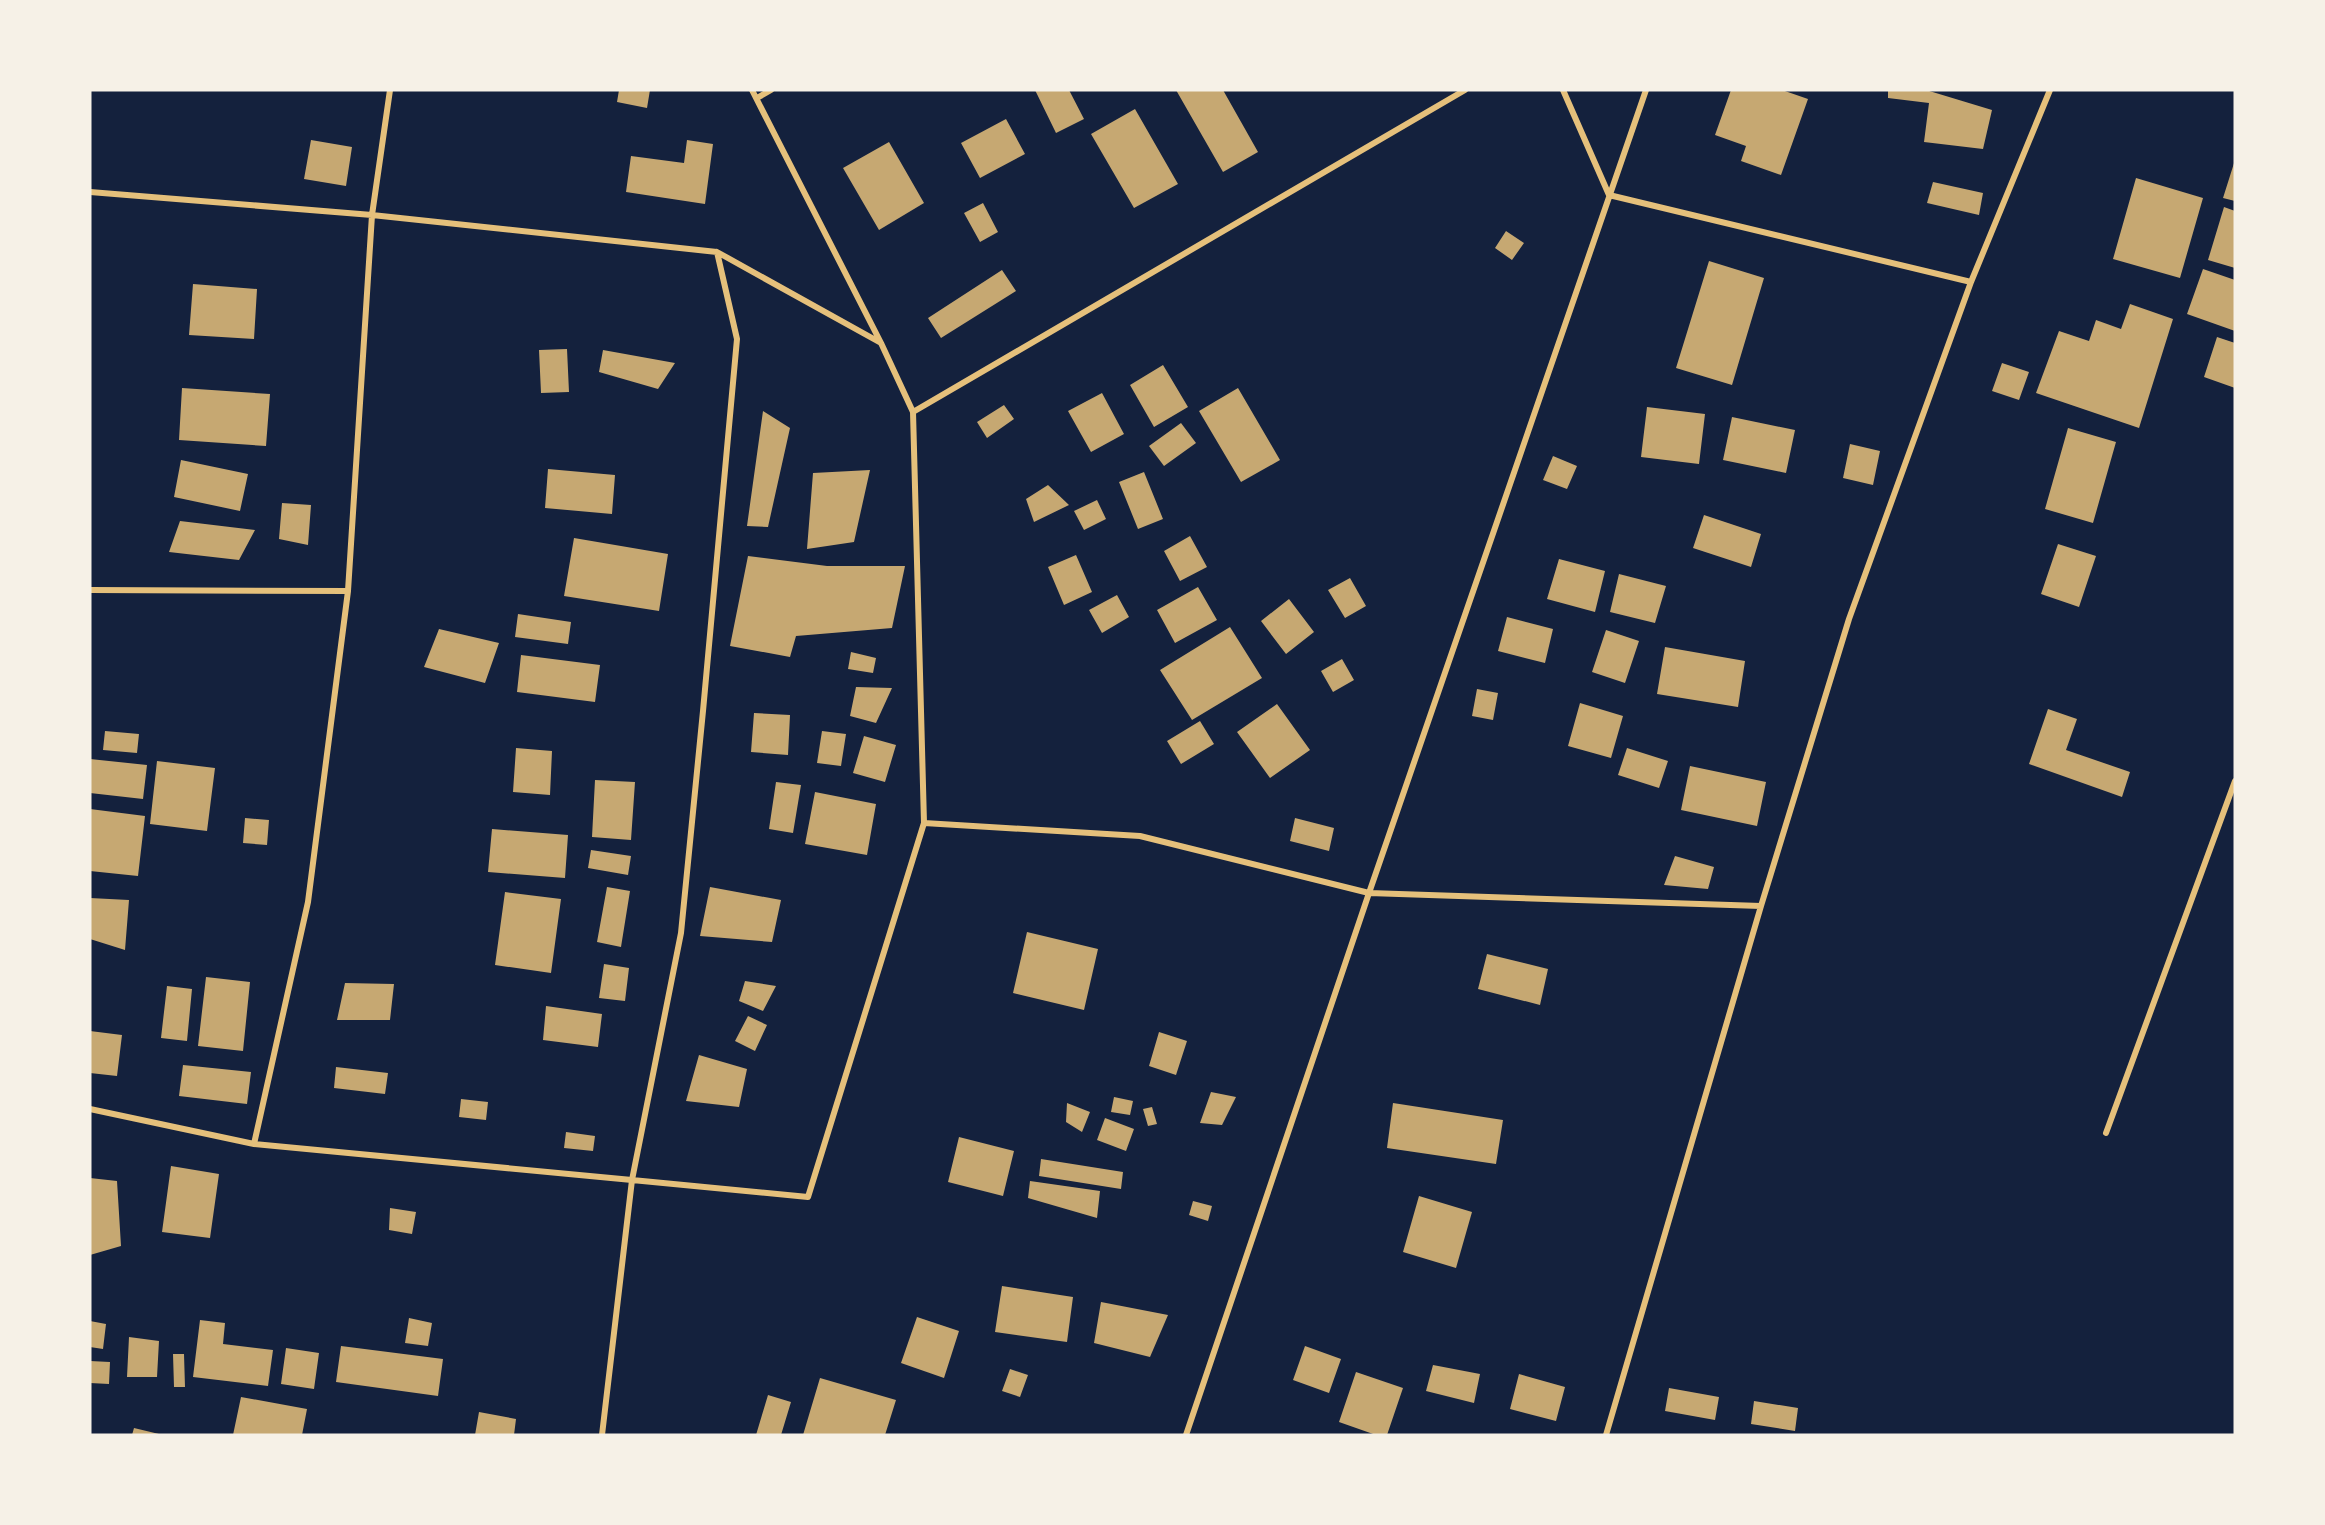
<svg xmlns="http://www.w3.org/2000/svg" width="2325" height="1525" font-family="Raleway,sans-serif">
<rect width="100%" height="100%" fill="#14213d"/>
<path fill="#c6a872" d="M619,90h31l-3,18 -30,-6z
M1035,90h34l15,29 -28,14z
M1176,90h47l35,62 -35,20z
M1731,90h51l26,9 -27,76 -40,-14 5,-15 -31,-11z
M1888,90h38l66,20 -9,39 -59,-7 5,-39 -41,-5z
M1135,109l43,75 -44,24 -43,-74z
M1006,119l19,35 -45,24 -19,-35z
M311,140l41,7 -6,39 -42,-7z
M687,140l26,4 -8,60 -79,-12 5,-36 53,7z
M889,142l35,61 -45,27 -36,-62z
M2235,160v41l-12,-3z
M2136,178l67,20 -23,80 -67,-19z
M1933,182l50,11 -4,22 -52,-12z
M983,203l15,29 -18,10 -16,-29z
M2224,207l11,4v57l-27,-8z
M1506,231l18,12 -12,17 -17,-12z
M1709,261l55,17 -32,107 -56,-17z
M2203,269l32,11v51l-48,-17z
M1002,270l14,21 -75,47 -13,-20z
M193,284l64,5 -3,50 -65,-4z
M2130,304l43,15 -34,109 -103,-35 23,-62 30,10 7,-21 25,9z
M2217,337l18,6v45l-31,-11z
M567,349l2,43 -28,1 -2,-43z
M603,350l72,13 -17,26 -59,-17z
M2002,363l27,9 -10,28 -27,-9z
M1163,365l25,42 -34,20 -24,-42z
M182,388l88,6 -4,52 -87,-6z
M1238,388l42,72 -39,22 -42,-71z
M1102,393l22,41 -33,18 -23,-41z
M1004,405l10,14 -27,19 -10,-16z
M1647,407l58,7 -6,50 -58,-7z
M763,411l27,17 -22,99 -21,-1z
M1732,417l63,13 -9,43 -63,-13z
M1181,423l15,20 -32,23 -15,-20z
M2068,428l48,14 -23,81 -48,-14z
M1850,444l30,7 -7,34 -30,-7z
M1553,456l24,10 -10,23 -24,-9z
M181,460l67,14 -8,37 -66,-14z
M548,469l67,6 -3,39 -67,-6z
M870,470l-16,72 -47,7 6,-76z
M1144,472l19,47 -25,10 -19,-47z
M1048,485l21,20 -35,17 -8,-23z
M1097,500l9,19 -22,11 -10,-19z
M282,503l29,2 -3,40 -29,-6z
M1704,515l57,19 -10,33 -58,-19z
M180,521l75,9 -16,30 -70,-8z
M1190,536l17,31 -27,14 -16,-30z
M574,538l94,16 -9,57 -95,-15z
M2058,544l38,12 -17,51 -38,-13z
M1076,555l16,37 -28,13 -16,-38z
M748,556l79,10h78l-13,62 -96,8 -6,21 -60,-11z
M1559,559l46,12 -10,41 -48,-13z
M1619,574l47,12 -11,37 -45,-11z
M1350,578l16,28 -21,12 -17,-28z
M1198,587l19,33 -42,23 -18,-33z
M1117,595l12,22 -27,16 -13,-23z
M1289,599l25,33 -28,22 -25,-33z
M518,614l53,8 -3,22 -53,-7z
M1507,617l46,12 -8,34 -47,-12z
M1230,627l32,51 -70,42 -32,-50z
M439,629l60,14 -14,40 -61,-16z
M1606,630l33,11 -14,42 -33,-11z
M1665,647l80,14 -7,46 -81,-13z
M851,652l25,6 -3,15 -25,-4z
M521,655l79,10 -5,37 -78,-10z
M1342,659l12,21 -21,12 -12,-21z
M856,687l36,1 -16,35 -26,-7z
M1477,689l21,4 -5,27 -21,-4z
M1580,703l43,13 -12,42 -43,-12z
M1277,704l33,46 -40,28 -33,-46z
M2048,709l29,10 -11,31 64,22 -8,25 -93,-33z
M754,713l36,2 -2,40 -37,-3z
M1200,721l14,23 -33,20 -14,-23z
M105,731l34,3 -2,19 -34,-3z
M822,731l24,3 -5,32 -24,-3z
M864,736l32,9 -11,37 -32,-9z
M516,748l36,3 -2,44 -37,-3z
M1627,748l41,13 -9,27 -41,-13z
M90,759l57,6 -4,34 -53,-6z
M157,761l58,7 -8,63 -57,-7z
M1690,766l76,16 -9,44 -76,-16z
M595,780l40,2 -4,58 -39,-3z
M776,782l25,3 -8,48 -24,-4z
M815,792l61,12 -9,51 -62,-11z
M90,809l55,7 -7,60 -48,-5z
M245,818l24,2 -2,25 -24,-2z
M1295,818l39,10 -5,23 -39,-10z
M492,829l76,6 -3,43 -77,-6z
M591,850l40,6 -3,19 -40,-7z
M1675,856l39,11 -6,22 -44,-4z
M607,887l23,4 -9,56 -24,-5z
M710,887l71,13 -9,42 -72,-6z
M505,892l56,7 -10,74 -56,-8z
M90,898l39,2 -4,50 -35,-11z
M1027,932l71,17 -14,61 -71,-17z
M1487,954l61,15 -8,36 -62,-16z
M604,964l25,4 -4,33 -26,-3z
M206,977l44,5 -7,69 -45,-5z
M745,981l31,5 -13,25 -24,-10z
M345,983l49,1 -4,36h-53z
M167,986l25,3 -5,52 -26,-3z
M546,1006l56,8 -4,33 -55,-7z
M748,1016l19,9 -12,26 -20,-10z
M90,1031l32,4 -5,41 -27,-3z
M1159,1032l28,9 -11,34 -27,-9z
M699,1055l48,14 -8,38 -53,-6z
M183,1065l68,7 -4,32 -68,-8z
M336,1067l52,6 -3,21 -51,-6z
M1211,1092l25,5 -14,28 -22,-2z
M1114,1097l19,4 -3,14 -19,-3z
M461,1099l27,3 -2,18 -27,-3z
M1067,1103l23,9 -8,20 -16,-10z
M1393,1103l110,17 -7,44 -109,-16z
M1152,1107l5,17 -9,2 -5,-17z
M1105,1118l29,11 -8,22 -29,-11z
M566,1132l29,4 -2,15 -29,-3z
M959,1137l55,14 -11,45 -55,-14z
M1041,1159l82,13 -2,17 -82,-13z
M171,1166l48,8 -9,64 -48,-6z
M90,1178l27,3 4,65 -31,9z
M1030,1181l70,10 -3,27 -69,-20z
M1419,1196l53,16 -16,56 -53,-16z
M1193,1201l19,5 -4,15 -19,-6z
M390,1208l26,4 -4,22 -23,-4z
M1002,1286l71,11 -6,45 -72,-10z
M1101,1302l67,13 -18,42 -56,-14z
M917,1317l42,14 -15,47 -43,-15z
M409,1318l23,5 -4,23 -23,-3z
M200,1320l25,3 -2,21 50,6 -5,36 -75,-9z
M90,1321l16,3 -3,25 -13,-2z
M129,1337l30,4 -2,36h-30z
M341,1346l102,13 -5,37 -102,-14z
M1305,1346l36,13 -12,34 -36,-13z
M286,1348l33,5 -5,36 -33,-5z
M173,1354h11l1,33h-11z
M90,1361l20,1 -1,22 -19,-1z
M1433,1365l47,9 -6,29 -48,-12z
M1010,1369l18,6 -8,22 -18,-6z
M1356,1372l47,16 -16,47h-11l-37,-13z
M1519,1374l46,13 -9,34 -46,-12z
M820,1378l76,22 -11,35h-82z
M1669,1388l50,9 -4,23 -50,-9z
M768,1395l23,7 -10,33h-25z
M241,1397l66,12 -5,26h-69z
M1754,1401l44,7 -3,23 -44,-7z
M479,1412l37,7 -2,16h-39z
M134,1428l25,6 -1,1h-26z"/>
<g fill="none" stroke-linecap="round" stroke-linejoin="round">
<path stroke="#e5c07b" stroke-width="6" d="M752,90l129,253
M1563,90l46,105 362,87
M757,98l14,-8
M90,192l282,23 18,-125
M717,252l164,91 32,69 11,411
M913,412l552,-322
M90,590l258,1 24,-376 345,37 20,87 -34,372 -22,222 -49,247 176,17 116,-374 216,13 229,57 392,13
M90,1109l164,35 378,36 -30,255
M2106,1133l129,-352
M254,1144l54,-242 40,-311
M1186,1435l183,-542 277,-803
M1606,1435l155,-529 88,-287 122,-337 79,-192"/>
</g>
<rect width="2325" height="1525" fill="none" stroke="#f6f1e7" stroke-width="183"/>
</svg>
